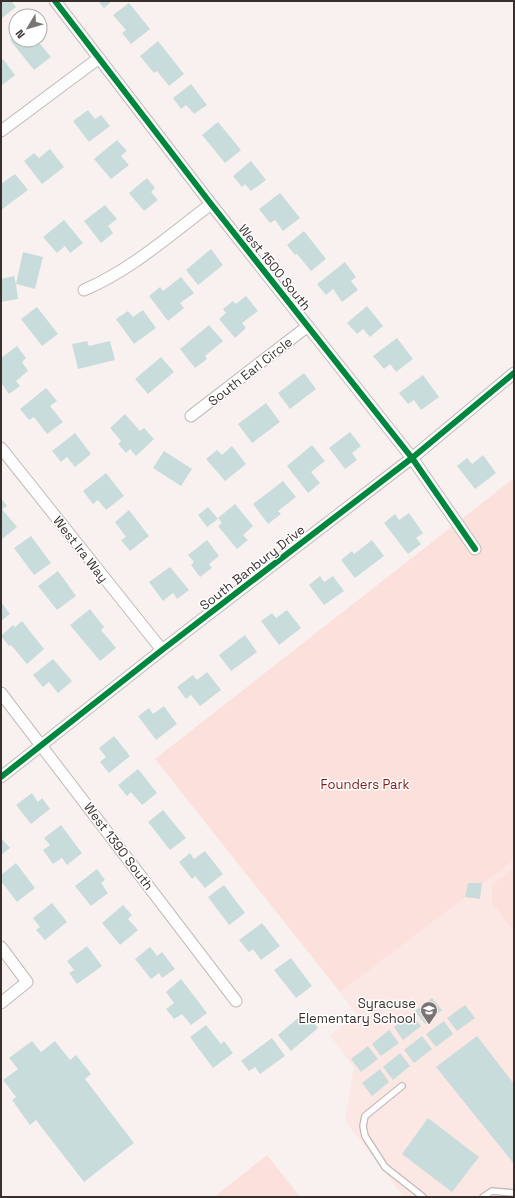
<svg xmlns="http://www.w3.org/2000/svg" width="515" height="1198" font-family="'Space Grotesk',sans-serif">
<rect width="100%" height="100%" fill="#f8f1ef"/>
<path fill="#fbe7e3" d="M514,860v337h-110l-59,-76 9,-53 -24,-33 27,-20 -17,-23z"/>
<path fill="#fbe0dc" d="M514,478v382l-174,132 -185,-233z
M514,868v63l-22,-28v-18z
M267,1155l33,42h-86z"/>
<path fill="#c8dddb" d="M1,1h10l5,6 -14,11z
M98,1h14l-8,7z
M129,3l21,26 -19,15 -9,-11 4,-3 -13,-15z
M16,36v4h21l14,17 -17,13 -24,-30z
M158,41l26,33 -15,12 -12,-15 -3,2 -14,-17z
M3,59l12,16 -14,11v-26z
M191,84l16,21 -13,9 -8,-9 -5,4 -8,-11z
M88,110l7,9 6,-4 9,11 -21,16 -16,-21z
M218,122l23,28 -16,13 -23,-28z
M117,140l10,11 -6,5 8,9 -18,14 -17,-20z
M50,149l14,18 -22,17 -18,-23 10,-8 5,5z
M251,161l15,19 -15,11 -6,-7 -3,3 -9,-11z
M15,174l13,16 -27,20v-26z
M147,178l8,10 -4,4 7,8 -14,11 -15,-18z
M280,193l20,25 -17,13 -8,-11 -5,3 -11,-14z
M105,205l12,14 -9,7 5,7 -12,10 -17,-22z
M64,220l19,23 -13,10 -5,-7 -8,7 -14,-16z
M304,231l22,28 -15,12 -14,-17 -2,1 -8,-10z
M211,249l12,16 -25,20 -12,-15z
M23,252l20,5 -8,32 -19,-5 2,15 -17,3v-23l13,-3 2,8z
M345,262l11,15 -5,4 7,9 -16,12 -9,-13 -7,6 -9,-11z
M181,277l13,16 -14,10 4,5 -16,13 -19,-25 11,-9 3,4z
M246,296l12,15 -16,12 4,5 -11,10 -16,-19 7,-6 -3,-4 10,-8 3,3z
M367,306l16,20 -13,11 -7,-8 -6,5 -10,-11z
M37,307l21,27 -16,12 -21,-27z
M143,310l13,18 -22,16 -18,-25 12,-8 5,6z
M209,325l14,16 -18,15 2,3 -12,9 -15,-19z
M397,338l16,21 -17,13 -6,-8 -6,5 -11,-13z
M87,341l2,5 21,-5 5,19 -37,9 -6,-25z
M17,346l9,12 -4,4 6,9 -12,10 4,5 -11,8 -8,-11v-25z
M161,357l13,15 -26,22 -13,-15z
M304,373l12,16 -26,20 -12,-16z
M423,375l16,22 -18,13 -7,-10 -6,4 -9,-11z
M46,388l11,13 -7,5 13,16 -16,12 -13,-17 -5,3 -9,-11z
M266,403l14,19 -28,21 -14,-19z
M125,414l15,17 4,-3 10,11 -18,17 -6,-7 -4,4 -8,-9 3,-3 -11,-13z
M350,432l11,14 -9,7 5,7 -12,9 -16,-21z
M75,433l16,21 -16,13 -8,-10 -6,5 -9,-11z
M312,445l13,16 -14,11 9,11 -12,10 -21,-27z
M232,446l14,18 -21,17 -19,-22 11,-9 5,5z
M164,451l28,18 -11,17 -28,-18z
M483,455l13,18 -21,16 -18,-23 10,-8 5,6z
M106,473l18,23 -18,14 -8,-10 -5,4 -10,-13z
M283,481l13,16 -18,14 3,3 -13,10 -15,-20z
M1,498l6,8 -5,3 15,18 -16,13z
M235,504l18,22 -10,9 5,5 -11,9 -19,-23 4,-3 -4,-5z
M208,507l10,12 -11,8 -9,-12z
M129,510l20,26 -19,15 -9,-11 5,-3 -11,-15z
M409,513l14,20 -7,5 5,6 -13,10 -24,-31 11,-9 4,6z
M31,536l20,27 -17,12 -20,-27z
M207,540l12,16 -10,8 3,4 -12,9 -9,-12 3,-3 -6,-7z
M372,540l12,16 -29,22 -14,-18 11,-9 2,3z
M170,567l19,23 -12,9 -4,-6 -10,8 -14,-19z
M58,571l18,25 -19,14 -19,-24z
M320,576l4,6 9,-6 11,15 -20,14 -15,-20z
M1,602l9,12 -9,7z
M90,609l14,18 -3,3 15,18 -16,13 -30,-36z
M287,610l14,18 -22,17 -18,-24 11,-8 4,5z
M22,621l22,28 -17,15 -16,-19 -2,1 -8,-10 12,-11 2,2z
M245,635l12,17 -26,19 -12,-16z
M53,659l19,22 -14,12 -9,-11 -6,5 -10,-12z
M207,672l14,18 -21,16 -9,-11 -5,4 -9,-12 16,-12 4,5z
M164,706l13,18 -21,16 -18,-24 11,-8 4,6z
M114,736l16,20 -21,17 -9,-11 6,-5 -7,-9z
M138,769l19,24 -15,12 -11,-13 -4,4 -9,-11z
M32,793l6,9 4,-4 8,11 -19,15 -15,-19z
M163,810l23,28 -16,12 -22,-28z
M61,825l21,28 -15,12 -5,-7 -9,6 -10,-14 7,-5 -6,-7z
M1,838l9,10 -9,7z
M205,851l18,23 -18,14 -10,-12 -3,3 -13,-17 11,-9 4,6z
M16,863l19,25 -18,14 -16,-21v-6z
M97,869l8,11 -4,3 7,10 -17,13 -16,-20z
M468,883h14l-2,16 -15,-2z
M224,885l21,28 -16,12 -21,-28z
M52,903l15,19 -22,18 -9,-10 4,-3 -7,-9z
M123,905l9,10 -4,4 10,11 -18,15 -18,-22z
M262,923l18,23 -19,14 -8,-11 -4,3 -10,-12z
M87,946l15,20 -25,18 -8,-11 5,-3 -7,-9z
M150,947l7,9 5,-4 13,17 -13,9 -3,-5 -8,6 -16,-20z
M291,958l21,28 -16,12 -22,-28z
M181,979l26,34 -16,12 -9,-11 -8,5 -8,-10 8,-6 -8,-11z
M432,998l10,12 -17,14 -10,-13z
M465,1005l10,13 -18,13 -10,-13z
M305,1012l13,16 -27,23 -13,-16z
M411,1014l10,12 -18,14 -9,-13z
M444,1021l9,13 -17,13 -10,-13z
M206,1025l15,19 3,-3 9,12 -20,15 -23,-31z
M389,1030l10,13 -18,13 -9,-12z
M422,1036l10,13 -18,14 -10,-13z
M477,1036l37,48v80l-78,-97z
M272,1038l13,18 -25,18 -5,-7 -6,4 -8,-10z
M32,1041l9,11 14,-11 15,19 6,-5 15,19 -6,5 49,64 -50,39 -48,-62 -6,5 -18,-25 4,-3 -13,-17 15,-11 -9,-11z
M368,1046l10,13 -17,13 -10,-13z
M400,1053l10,13 -17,14 -10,-13z
M380,1069l9,13 -17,14 -10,-13z
M428,1118l51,39 -27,35 -50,-38z"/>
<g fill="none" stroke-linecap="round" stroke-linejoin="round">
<g stroke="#c1bab8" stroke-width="8">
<path id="lane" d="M402,1086l-37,30 -2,10 2,10 20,31 38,30
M483,1197l9,-6 22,2"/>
</g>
<g stroke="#c1bab8" stroke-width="13">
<path id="street" d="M55,1l156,203 201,254 63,91
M1,131l98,-73
M84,290c47,-20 86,-55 127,-86
M191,416l117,-90
M1,448l161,202
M1,693l235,308
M1,777l161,-127 250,-192 102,-85
M1,947l26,35 -26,21"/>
</g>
<use href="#lane" stroke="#fefdfd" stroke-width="5.5"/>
<use href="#street" stroke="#fefdfd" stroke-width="11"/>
<g stroke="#fff" stroke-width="8">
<path id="cycleway" d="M55,1l156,203 201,254 63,91
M1,777l161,-127 250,-192 102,-85"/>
</g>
<use href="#cycleway" stroke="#00873e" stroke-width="6"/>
</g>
<defs>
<g id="school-pin" transform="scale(0.9)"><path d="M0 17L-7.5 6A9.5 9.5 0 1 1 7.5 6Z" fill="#7c7472" stroke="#fff"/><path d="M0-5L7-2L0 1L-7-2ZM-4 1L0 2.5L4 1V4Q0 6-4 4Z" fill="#fff"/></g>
</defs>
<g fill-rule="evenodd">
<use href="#school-pin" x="429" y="1010"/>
</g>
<g text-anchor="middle" stroke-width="3" stroke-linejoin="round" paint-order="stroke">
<g font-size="13" fill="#39302e" stroke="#fff">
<text transform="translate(275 267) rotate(51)" y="5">West 1500 South</text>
<text transform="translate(250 371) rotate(-38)" y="5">South Earl Circle</text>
<text transform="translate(81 549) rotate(52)" y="5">West Ira Way</text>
<text transform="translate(252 567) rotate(-38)" y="5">South Banbury Drive</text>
<text transform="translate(119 846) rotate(53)" y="5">West 1390 South</text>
</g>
<g font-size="13" fill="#811a14" stroke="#fff">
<text x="365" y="789">Founders Park</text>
</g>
<g font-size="13" fill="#39302e" stroke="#fff" text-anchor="end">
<text x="416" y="1008">Syracuse<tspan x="416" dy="15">Elementary School</tspan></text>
</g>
</g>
<rect width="515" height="1198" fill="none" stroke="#39302e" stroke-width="4"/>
<g transform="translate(28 28) rotate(232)"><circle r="19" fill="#ffffff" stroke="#b0acab"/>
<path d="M0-3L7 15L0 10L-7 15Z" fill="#7c7472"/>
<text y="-6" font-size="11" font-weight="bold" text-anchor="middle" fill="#39302e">N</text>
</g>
</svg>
